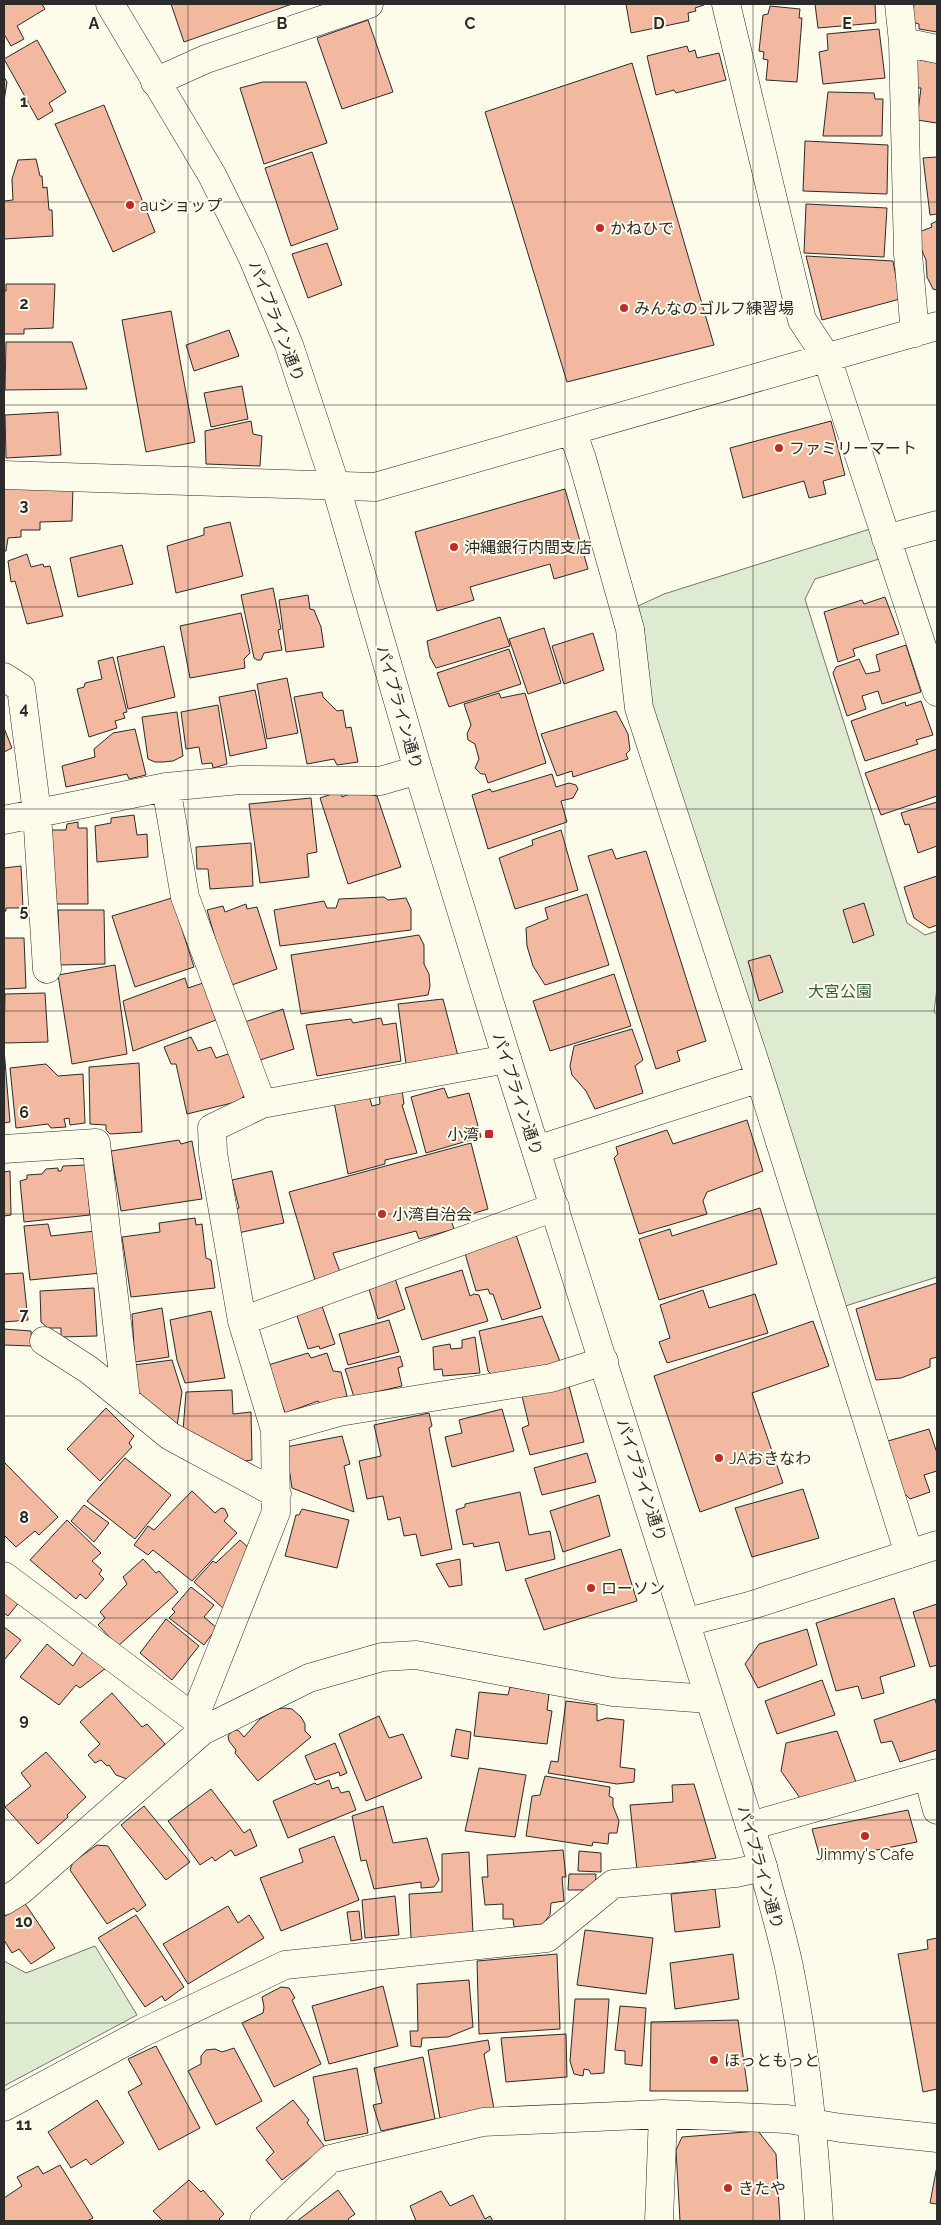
<svg xmlns="http://www.w3.org/2000/svg" width="941" height="2225" font-family="Raleway,'Noto Sans JP',sans-serif">
<rect width="100%" height="100%" fill="#fdfbea"/>
<path fill="#deebd1" stroke="#74746e" d="M870,529l9,30 -64,20 -10,20 102,324 18,12 12,-4v57l-3,24 3,3v262l-98,31 -197,-634 2,-45 -6,-23 26,-12z
M95,1946l42,69 -133,71v-125l22,12z"/>
<path fill="#f2b8a0" stroke="#2b2b2b" d="M4,4h38l3,5 -28,17 7,13 -13,7 -7,-12z
M171,4h121l-108,38z
M626,4h78v1l-9,3 1,3 -8,2 1,8 -58,12z
M815,4h60l1,19 -58,5z
M914,4h23v28l-18,-3v-5l-7,-2z
M770,6l30,3 -1,9h3l-5,64 -31,-2 2,-20 -5,-1 1,-7 -5,-1 4,-36 5,-1z
M368,20l25,72 -51,17 -25,-71z
M879,29l6,49 -62,6 -4,-32 9,-2 -1,-16z
M37,40l29,52 -17,11 4,8 -15,9 -34,-61z
M687,46l2,6 6,-2 2,8 22,-5 7,27 -50,13 -2,-3 -18,5 -9,-39z
M915,59l22,4v60l-20,-3 4,-32h-7z
M632,63l82,282 -147,37 -82,-270z
M4,77l3,5 -3,19z
M263,82h43l21,61 -63,21 -24,-76z
M828,92l46,1 1,6h8l-1,37h-59z
M104,105l51,127 -42,20 -58,-128z
M805,141l83,4 -1,49 -84,-3z
M312,152l26,77 -47,17 -26,-78z
M937,157v57l-7,1 -7,-57z
M36,159l4,17h2l1,12 4,-1 2,23h3l1,26 -49,3v-38l9,-1 -1,-21 6,-19z
M806,204l81,4 -3,49 -80,-4z
M937,221v69l-4,-1 -6,-12 -1,-17 -6,-14 -1,-14 13,-5 -1,-3z
M327,243l15,42 -34,13 -16,-44z
M806,256l87,5 7,38 -78,21z
M6,284h49l-2,44 -29,1v5h-20v-43h2z
M171,311l24,131 -49,10 -24,-132z
M229,330l10,26 -45,15 -8,-26z
M6,342h66l15,47 -82,1z
M242,386l6,33 -37,8 -7,-34z
M58,412l3,43 -55,3 -1,-43z
M251,421l2,13 9,2 -2,30 -54,-2 -1,-33z
M831,421l14,54 -22,6 3,13 -17,4 -5,-17 -61,17 -13,-50z
M73,486l-1,35 -32,1v8h-19v7l-13,1 -2,13h-2v-64z
M565,489l23,80 -34,10 -4,-15 -80,23 4,13 -37,11 -22,-79z
M230,522l13,54 -67,17 -9,-47 37,-11v-7z
M122,545l11,39 -55,13 -8,-39z
M27,554l4,13 12,-3 1,3 6,-1 13,50 -36,8 -12,-43 -4,1 -3,-21z
M273,588l8,41 -3,1 4,20 -18,3 -3,7h-4l-3,-2 -13,-63z
M308,595l2,14 4,1 7,17 3,20 -38,5 -7,-52z
M885,597l14,37 -46,15 2,7 -17,6 -14,-50 38,-12 2,4z
M241,613l9,40 -6,6 1,9 -55,10 -10,-52z
M500,617l10,29 -74,22 -6,-11 -3,-16z
M544,628l17,55 -33,11 -19,-55z
M593,633l11,37 -40,14 -12,-38z
M906,645l15,47 -39,12 -4,-13 -16,5 4,13 -19,7 -14,-43 3,-6 23,-8 7,15 14,-3 -4,-16z
M164,646l11,51 -47,12 -11,-52z
M509,649l12,35 -72,23 -12,-34z
M113,657l14,55 -4,1 2,5 -10,3 2,7 -28,9 -12,-48 7,-2 1,-4 17,-4 -4,-18z
M287,678l11,55 -31,6 -10,-55z
M255,690l12,58 -37,8 -11,-59z
M322,692l1,5 14,14 6,-1 3,18 5,-1 7,35 -21,3 -3,-6 -27,5 -13,-67z
M499,693l2,5 24,-5 21,70 -58,20 -3,-9h-4l-6,-6 4,-9 -4,-15 -7,-4 -1,-6 4,-9 -7,-21z
M921,701l12,34 -17,5 2,4 -53,17 -14,-40 54,-19 1,4z
M218,705l9,59 -14,4 -1,-5 -10,1 -3,-17 -13,2 -5,-37z
M616,711l12,23 2,16 -4,4 2,5 -55,18 -1,-6 -15,5 -16,-42z
M177,712l6,44 -10,5 -10,1h-8l-7,-3 -6,-42z
M4,728l8,20 -8,4z
M135,729l11,46 -17,4 -2,-5 -61,13 -4,-21 33,-9 -1,-8 19,-16z
M937,749v47l-56,19 -16,-42z
M552,774l4,13 13,-4 7,2 2,4 -5,9 -12,3 6,21 -79,27 -16,-54 18,-6 2,3z
M341,791l1,6 15,-6 20,5 24,71 -53,17 -28,-86z
M311,798l6,54 -10,2 2,23 -49,6 -11,-79z
M937,802v44l-19,7 -9,-29 -4,1 -4,-12z
M134,815l3,20 10,-1 1,23 -51,5 -2,-36 16,-3v-5z
M78,822v6h9l1,76h-40l-4,-74h22l1,-6z
M561,830l17,60 -63,19 -16,-51 34,-13 -1,-5z
M251,843l2,43 -43,3 -2,-20h-11l-1,-22z
M612,849l4,10 30,-8 60,190 -29,10 3,10 -24,8 -68,-213z
M21,866l2,42h-17v3h-2v-43z
M937,876v49l-8,3 -15,-10 -10,-31z
M587,894l22,71 -64,20 -12,-19 -6,-20 -1,-18 22,-9 -3,-11z
M384,897l4,3 18,-2 5,11v21l-131,16 -6,-36 50,-9 3,7h9l3,-9z
M172,898l22,69 -59,20 -23,-71z
M864,903l10,32 -21,8 -10,-33z
M246,904l1,5 10,-2 20,62 -48,17 -22,-76 16,-4 2,6z
M58,910h46l1,54 -45,1z
M419,935l5,10v19l5,10 1,12 -2,9 -127,19 -10,-59z
M4,938h20l2,50 -22,1z
M770,955l13,37 -24,9 -11,-40z
M115,965l12,89 -55,10 -14,-89z
M614,974l17,52 -81,25 -17,-50z
M185,978l3,10 15,-5 13,37 -83,31 -10,-50z
M45,993l3,49 -44,1 1,-49z
M443,999l15,57 -52,8 -8,-60z
M283,1009l11,40 -40,13 -12,-39z
M381,1018l2,7 13,-2 5,38 -84,15 -11,-51 45,-6 2,4z
M632,1029l11,31 -8,6 8,27 -48,16 -9,-18 -14,-16 -2,-9 4,-20z
M191,1037l7,14 13,-4 5,11 15,-5 14,41 -5,7 -53,13 -11,-50h-5l-7,-17z
M4,1049l6,73 -6,1z
M139,1063l3,69 -32,2 -4,-4v-5l-16,-1 -1,-57z
M46,1064l12,12 25,-2 2,49 -15,2 -1,-7 -5,1 2,8 -15,1 -3,-4 -32,4 -6,-60z
M444,1088l4,10 21,-5 12,44 -55,16 -15,-56z
M402,1090l2,14 -2,1 15,48 -32,7v4l-37,10 -14,-72 35,-6 3,10 8,-2 -1,-11z
M747,1120l16,51 -56,21 -4,9 4,13 -68,20 -25,-76 4,-4 -2,-7 51,-17 6,14z
M179,1140l2,4 11,-3 10,58 -81,12 -10,-60z
M471,1143l17,66 -37,11 3,9 -35,10 -3,-8 -83,22 7,19 -25,8 -26,-88z
M86,1165l4,50 -66,7 -4,-41 7,-2v-4l15,-1 4,-5 12,-1v3h3l2,-5z
M10,1171l1,44 -7,1v-44z
M272,1171l12,52 -46,10 -5,-24 6,-1 -7,-28z
M760,1208l17,56 -118,36 -20,-61 31,-10 2,7z
M195,1218l1,7 6,-1 4,34 5,2 4,28 -84,9 -9,-60 38,-5 -1,-9z
M48,1224l3,12 44,-5 6,42 -71,7 -6,-54z
M515,1232l26,76 -39,12 -9,-26h-3l-2,-5 -12,2 -12,-41z
M462,1270l8,26 4,-2 5,1 9,26 -66,19 -17,-52z
M23,1273l5,47 -24,2v-48z
M395,1278l10,31 -27,10 -10,-33z
M937,1283v74l-7,2v8l-29,11 -25,2 -20,-71z
M94,1288l3,48 -36,1v-9h-13l-7,-6 -1,-31z
M703,1290l6,18 46,-14 13,39 -101,30 -8,-21 11,-4 -10,-33z
M321,1303l14,41 -15,5 -1,-3 -11,3 -12,-36z
M162,1308l7,49 -34,5 -3,-48z
M211,1311l14,67 -40,5 -8,-23 -7,-40z
M542,1316l19,48 -67,13 -6,-6 -9,-40z
M389,1320l10,32 -51,13 -9,-31z
M813,1321l16,45 -77,27 31,90 -83,29 -46,-136z
M4,1329l27,2 1,15 -28,-1z
M475,1337l5,36 -37,3 -1,-7 -8,1 -1,-23 17,-3 1,5 11,-1v-8z
M308,1353l3,5 16,-5 6,18 8,1 6,24 -27,9 -2,-4 -33,12 -17,-48z
M400,1356l3,10 -5,2 4,18 -48,11 -9,-28z
M172,1360l10,32 -5,34 -42,-28 -1,-33z
M569,1386l15,56 -54,13 -8,-27 7,-3 -7,-29z
M232,1390l1,24 18,-2 1,48 -13,2 -56,-31 3,-39z
M106,1408l28,28 -5,7 3,4 -32,34 -33,-32z
M502,1409l12,42 -62,16 -7,-30 17,-4 -3,-13z
M429,1413l3,13 -3,2 23,121 -31,7 -5,-22 -12,2 -4,-19 -12,3 -5,-24 -16,3 -8,-38 22,-5 -7,-31z
M929,1429l8,24v18l-13,4 6,17 -20,7 -9,-9 -13,-49z
M342,1436l8,28 -6,2 10,46 -62,-24 -6,-41z
M587,1453l9,29 -54,13 -8,-27z
M125,1458l46,37 -36,44 -48,-38z
M4,1462l54,55 -19,18 -4,-4 -19,16 -12,-12z
M803,1489l16,49 -67,19 -17,-49z
M192,1491l23,22 6,-5 4,1 3,7 -4,5 13,12 -45,48 -39,-31 -5,5 -14,-10 14,-19 6,4z
M520,1492l9,43 21,-4 5,28 -49,12 -7,-29 -25,5 -1,-4 -10,2 -7,-35 9,-3v-3z
M599,1495l11,41 -47,16 -13,-41z
M84,1505l25,18 -15,19 -23,-21z
M302,1509l47,11 -12,48 -52,-12 11,-41h3z
M67,1520l34,33 -9,8 10,9 -3,4 5,5 -18,20 -6,-5 -4,5 -46,-39z
M240,1540l10,9 -26,60 -30,-27 19,-21 3,2z
M621,1549l16,52 -93,29 -19,-51z
M143,1559l13,14 3,-2 19,21 -60,54 -20,-21 7,-7 -5,-6 27,-28 -4,-7z
M460,1559l2,26 -13,2 -13,-23z
M191,1587l23,18 -10,12 14,12 -3,7 -3,-2 -8,11 -35,-27 6,-6 -3,-3z
M7,1591l13,10 -12,15 -4,-3v-18z
M894,1598l21,68 -35,11 4,16 -22,6 -4,-13 -22,5 -20,-68z
M937,1604v61l-7,2 -17,-55z
M166,1619l33,27 -27,34 -32,-27z
M4,1627l17,13 -17,20z
M807,1629l10,36 -59,23 -13,-24 14,-20z
M47,1644l26,22 11,-16 22,18 -26,20 -4,-3 -17,20 -39,-28z
M822,1680l13,35 -58,19 -12,-33z
M510,1687l39,7 -2,16 5,1 -5,33 -73,-8 5,-44 29,3z
M112,1693l30,34 5,-3 18,20 -38,35 -11,-4 -7,-10 -2,1 -6,-6 -6,3 -7,-8 12,-11 -20,-22z
M935,1699l2,7v44l-37,12 -8,-21 -11,2 -7,-23z
M566,1701l31,4v16l10,-3 17,2 -4,47 15,2 -1,13 -17,2 -69,-11 3,-12 7,1z
M285,1708l7,1 9,8 4,7v7l6,6 -53,44 -23,-28 1,-3 -7,-9 -1,-5 4,-5 6,-1 6,7 16,-18 17,-10z
M379,1716l10,22 14,-4 19,44 -56,23 -27,-67z
M456,1729l15,3 -3,27 -17,-3z
M837,1731l19,51 -56,16 -19,-27 5,-28z
M335,1743l12,30 -7,3 -1,-4 -24,8 -10,-24z
M46,1752l40,45 -19,18 1,2 -30,27 -33,-37 26,-21 -10,-13z
M479,1768l47,7 -11,62 -50,-6z
M545,1776l65,11 -1,9 4,2v8l6,15 -2,12h-8l-1,11 -15,-2 -1,4 -66,-10 6,-40 8,-1z
M329,1780l3,9 6,-2 3,6 8,-2 7,19 -68,28 -15,-37 42,-18 2,2z
M694,1784l22,74 -79,12 -7,-65 43,-3 -1,-17z
M211,1789l33,44 6,-4 7,17 -22,10 -4,-6 -16,11 -3,-4 -12,8 -32,-44z
M144,1806l46,56 -24,18 -45,-55z
M383,1806l10,37 34,-5 12,42 -5,7 -13,1v-6l-47,7 -8,-29 -5,1 -9,-45z
M908,1810l9,32 -96,19 -9,-32z
M334,1836l25,64 -78,31 -21,-53 43,-16 -4,-13z
M97,1845l11,1 38,59 -9,7 -3,-4 -27,16 -37,-54 3,-8z
M563,1850l3,27h-4l2,24 -13,2 -1,12 -7,9 -29,3 -1,-8h-10v-15l-18,1 -3,-28h6l-1,-22z
M579,1851l22,2v19l-23,-1z
M469,1852l4,82 -62,5 -2,-45 33,-2v-38z
M569,1874h27l-1,16h-27z
M715,1889l5,38 -45,5 -4,-38z
M395,1896l4,39 -34,3 -3,-38z
M24,1902l31,46 -24,16 -12,-15 -7,4 -8,-13v-23z
M228,1906l10,17 11,-8 15,23 -76,46 -25,-40z
M359,1911l3,28 -11,2 -4,-29z
M136,1915l48,72 -19,14 -3,-5 -17,11 -47,-69z
M585,1930l68,8 -7,56 -69,-9z
M937,1938v151l-14,3 -25,-138 30,-5 -1,-9z
M557,1954l3,75 -81,5 -2,-73z
M733,1954l6,45 -64,10 -5,-46z
M469,1980l4,47 -25,10 -26,1 -1,9 -10,-1 -1,-15h8l-1,-47z
M383,1986l15,60 -69,18 -17,-58z
M281,1987l8,1 6,10 -3,2 29,64 -47,23 -32,-64 21,-10 1,-6 -2,-10z
M575,1999h34l-5,74 -13,1 -2,-4 -5,-1 -1,7 -9,-2 -4,-13z
M620,2006l26,2 -4,58 -17,-2v-13l-10,-1z
M738,2020l10,71h-98l1,-69z
M566,2034l1,43 -61,5 -5,-44z
M488,2040l2,10 -6,4 10,55 -54,9 -12,-68z
M156,2046l44,82 -41,22 -31,-58 14,-8 -14,-25z
M234,2048l28,53 -46,24 -28,-54 13,-7v-8l5,-6 9,-1 7,3z
M423,2057l12,62 -54,12 -8,-26 9,-2 -8,-35z
M357,2068l11,65 -43,8 -12,-64z
M97,2100l27,43 -33,22 -5,-6 -15,9 -23,-36z
M293,2100l16,20 -2,3 18,24 -43,33 -16,-20 8,-8 -18,-24z
M758,2131l18,23 4,67h-100l-4,-71 6,-13z
M60,2165l33,53 -6,3h-83v-23l18,-12 -5,-9 21,-11 5,8z
M937,2166v38l-7,-1z
M189,2180l12,12 2,-2 21,24 -5,5 2,2h-58l-10,-10z
M338,2190l17,24 -7,5 2,2h-53z
M441,2191l9,15 23,-11 12,24 5,-3 3,5h-77l-6,-15z"/>
<g fill="none" stroke-linecap="round" stroke-linejoin="round">
<g stroke="#2b2b2b" stroke-width="29">
<path id="street" d="M726,4l76,316 25,38 110,334
M899,4l4,38 5,212 7,79
M903,42l34,7
M155,82l51,-23 163,-55
M572,431l10,28 48,170 9,79 121,370 149,476
M4,475l371,12 562,-161
M886,539l51,-14
M4,677l17,11 16,125 10,156
M166,787l19,110 77,207
M4,820l162,-33 74,-7 140,1 38,-11
M4,1149l92,-6 30,257
M536,1150l224,-72
M242,1321l313,-114
M44,1341l45,29 81,66 107,58
M275,1430l64,-18 212,-34 53,-17
M4,1576l190,142
M202,1731l-8,-13 82,-206 -1,-82 -33,-109 -29,-168 -1,-25 50,-24 245,-45
M928,1776l9,34
M750,1826l187,-53
M4,1901l16,-10 182,-160 107,-53 73,-21 34,-2 197,37 96,7
M4,2107l138,-74 143,-68 262,-27 66,-54 123,-11 27,-6
M264,2221l66,-62 153,-37 180,-8 124,5 54,9 96,10
M659,2221l4,-107"/>
</g>
<g stroke="#2b2b2b" stroke-width="29">
<path id="secondary" d="M110,4l102,171 40,81 37,89 47,142 82,283 89,289 256,808c9,34 19,67 26,100 17,84 25,169 30,254
M687,1622l62,-16 188,-61"/>
</g>
<use href="#street" stroke="#fdfbea" stroke-width="28"/>
<use href="#secondary" stroke="#fdfbea" stroke-width="28"/>
</g>
<path fill="none" stroke="#2b2b2b" stroke-width="1" stroke-opacity="0.55" d="M188,4v2217M376,4v2217M565,4v2217M753,4v2217M4,202h933M4,405h933M4,607h933M4,809h933M4,1011h933M4,1214h933M4,1416h933M4,1618h933M4,1820h933M4,2023h933"/>
<g fill="#c62828" stroke="#fdfbea" stroke-width="2">
<circle cx="130" cy="205" r="5"/>
<circle cx="600" cy="228" r="5"/>
<circle cx="624" cy="308" r="5"/>
<circle cx="779" cy="448" r="5"/>
<circle cx="454" cy="547" r="5"/>
<rect x="484" y="1129" width="10" height="10" rx="2.5"/>
<circle cx="382" cy="1214" r="5"/>
<circle cx="719" cy="1458" r="5"/>
<circle cx="591" cy="1588" r="5"/>
<circle cx="865" cy="1836" r="5"/>
<circle cx="714" cy="2060" r="5"/>
<circle cx="728" cy="2188" r="5"/>
</g>
<g text-anchor="middle" stroke-width="4" stroke-linejoin="round" paint-order="stroke">
<g font-size="16" fill="#2b2b2b" stroke="#fdfbea" text-anchor="start">
<text x="140" y="211">auショップ</text>
<text x="610" y="234">かねひで</text>
<text x="634" y="314">みんなのゴルフ練習場</text>
<text x="789" y="454">ファミリーマート</text>
<text x="464" y="553">沖縄銀行内間支店</text>
<text x="479" y="1140" text-anchor="end">小湾</text>
<text x="392" y="1220">小湾自治会</text>
<text x="729" y="1464">JAおきなわ</text>
<text x="601" y="1594">ローソン</text>
<text x="865" y="1860" text-anchor="middle">Jimmy's Cafe</text>
<text x="724" y="2066">ほっともっと</text>
<text x="738" y="2194">きたや</text>
</g>
<g font-size="16" fill="#2b2b2b" stroke="#fdfbea">
<text transform="translate(277 321) rotate(69)" y="6">パイプライン通り</text>
<text transform="translate(400 707) rotate(74)" y="6">パイプライン通り</text>
<text transform="translate(518 1094) rotate(72)" y="6">パイプライン通り</text>
<text transform="translate(642 1480) rotate(72)" y="6">パイプライン通り</text>
<text transform="translate(761 1867) rotate(74)" y="6">パイプライン通り</text>
</g>
<g font-size="16" fill="#34623c" stroke="#fdfbea">
<text x="840" y="997">大宮公園</text>
</g>
</g>
<g font-size="16" text-anchor="middle" font-weight="bold" fill="#2b2b2b" stroke="#fdfbea" stroke-width="4" stroke-linejoin="round" paint-order="stroke">
<text x="94" y="29">A</text>
<text x="282" y="29">B</text>
<text x="470" y="29">C</text>
<text x="659" y="29">D</text>
<text x="847" y="29">E</text>
<text x="24" y="107">1</text>
<text x="24" y="309">2</text>
<text x="24" y="511">3</text>
<text x="24" y="714">4</text>
<text x="24" y="916">5</text>
<text x="24" y="1118">6</text>
<text x="24" y="1320">7</text>
<text x="24" y="1523">8</text>
<text x="24" y="1725">9</text>
<text x="24" y="1927">10</text>
<text x="24" y="2130">11</text>
</g>
<rect width="941" height="2225" fill="none" stroke="#2b2b2b" stroke-width="10"/>
</svg>
